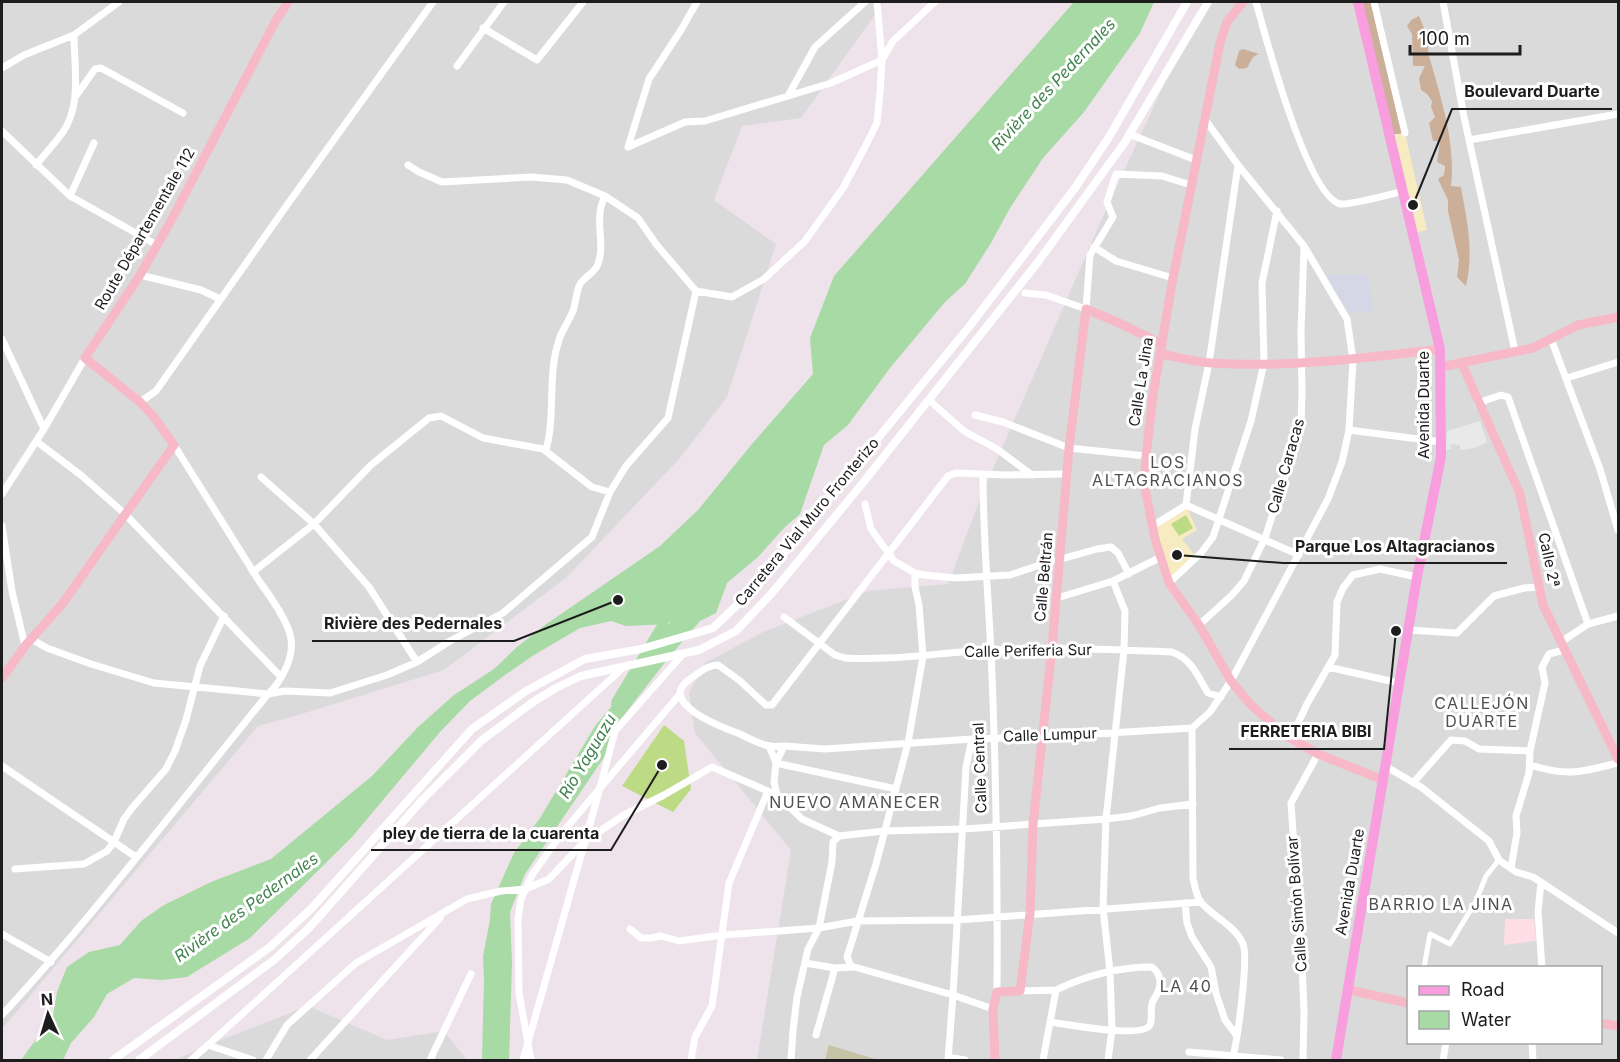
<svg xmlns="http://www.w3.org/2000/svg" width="1620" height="1062" font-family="Inter,sans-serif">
<rect width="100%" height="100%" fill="#eee3ea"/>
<path fill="#dbdadb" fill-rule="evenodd" d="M2,2h882l-83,116 -59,8 -28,74 62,44 -49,153 -47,61 -113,119 -123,93 -149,46 -37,10 -256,303z
M1202,2h416v1058h-861l34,-210 -96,-117 -6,-40 16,-30 56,-30 107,-42 80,-7 34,-90 118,-271zM1408,968h192v74h-192z
M308,1006l79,34 57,-9 23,29h-292l33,-15z"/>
<path fill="#d5d7e7" d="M1368,274l4,38 -23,1 -23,-38z"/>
<path fill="#fedde6" d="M1505,919h29l2,22 -32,4z"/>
<path fill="#ccaf99" d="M1358,2h16l31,131 -14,2z
M1419,16l10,24 -1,12c12,44 28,88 23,134l10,1c6,34 13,65 5,99l-9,-9 2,-17 -11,-49v-11l-10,-21 6,-4 1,-9 -8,-4 3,-21h-7l-4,-18 6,-6 -4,-10 1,-6 -5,-7 -6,-4 -2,-12 6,-12h-12l-1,-32 -5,-8 4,-6z
M1243,49l16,5 -6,3 -6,11 -8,1 -4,-4 4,-14z"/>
<path fill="#c6c2a5" d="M829,1045l49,15h-53z"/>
<path fill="#f7ecc1" d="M1405,133l22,97 -12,3 -23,-98z
M1186,505l11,25 -15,9 14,18 -24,24 -18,-56z"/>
<path fill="#bdda84" d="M1186,515l7,13 -14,8 -8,-12z
M664,725l20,16 7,48 -18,23 -51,-26z"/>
<path fill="#e9e9e9" d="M1480,421l7,21 -12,6 -15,2v-5l-9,-1v5l-5,1 1,-19z"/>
<path fill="#a8daa5" d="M1074,2h80l-14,31 -56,79 -41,46 -33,50 -19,35 -26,41 -20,18 -55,66 -42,57 -24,20 -24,69 -16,14 -26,29 -31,26 -11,30 -16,8 -30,35 -53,68 -10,29 -82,121 -15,38 2,51 -3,97h-27l2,-82 -1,-22 7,-36 1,-16 23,-51 26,-35 55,-92 38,-45 38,-60 -4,3 -41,2 -15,-5 -31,7 -46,27 -29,20 -35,26 -30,31 -88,105 -102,101 -63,39 -25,3 -28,-2 -27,16 -13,23 -23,26 -8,17h-42l32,-44 4,-24 10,-25 22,-15 31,-7 21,-24 23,-16 47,-23 60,-23 101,-83 46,-49 36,-32 40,-26 23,-22 28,-22 115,-79 38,-36 54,-66 61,-70 -3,-36 24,-62z"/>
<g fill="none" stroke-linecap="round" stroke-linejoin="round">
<path stroke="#a8daa5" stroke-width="14" d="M618,703l45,-75"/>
<path stroke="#fff" stroke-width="5" d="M1424,968l6,-34 20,10 26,-43 10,-25 13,-16"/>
<path stroke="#fff" stroke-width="7" d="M1256,2c9,33 52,197 85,202 9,1 51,-10 63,-13
M1374,2l31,131
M1443,2l21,115 51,234
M483,28l54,32 46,-58
M457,66l47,-64
M2,68l22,-13 50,-20 45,-33
M76,96l19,-27 6,-1 82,45
M788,96l27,-49 50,-45
M1204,118l34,47 66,81 43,73 6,41 -4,70 -7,32 -14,37 -97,182 -21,31 -18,16 1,151c2,7 3,16 7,22 11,15 35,24 43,43 6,14 -6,100 -11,116
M2,131l68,65 87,49
M1129,134l67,26
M1469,140l149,-26
M628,147l57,-25 20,-1 126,-38 51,-23 11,-19 42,-39
M628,147l21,-68 32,-49 16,-28
M36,165c9,-11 19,-22 27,-33 19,-28 11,-65 11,-97
M408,165l11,7 23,10 89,-5 36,3 38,16 33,22 18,26 40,47 36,6 32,-18 41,-38 38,-53 22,-41 12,-24 3,-31 2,-32 -5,-58
M70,196l24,-53
M1094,247l22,14 57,17
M140,275l61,15 19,9
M1025,293l21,2 40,14 4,-54 23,-38 -6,-15 9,-28 46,2 29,9
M2,339l42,90
M1551,339l49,130 18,61
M1567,378l51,-16
M929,400l35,31 33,18 35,26
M140,402l16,-11 136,-193 141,-196
M1478,403l23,-8 7,2 80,227
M975,415l28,7 66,26 77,8
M1349,430l92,12
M36,441l46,35 43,38 156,163
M546,450c10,-36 1,-75 13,-110 3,-10 10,-19 14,-29 3,-9 3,-19 7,-27 5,-8 15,-11 18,-20 8,-22 -5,-45 7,-68
M983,475c0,59 5,118 8,177 5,113 7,227 6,340
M261,477l53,47 57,-59 58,-47 12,-2 42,22 60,11 49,38 18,5
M2,494l42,-65 41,-71
M865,504l6,25 23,32 21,12 9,2 32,3 54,-3 30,-10 57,-16 14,-2 7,6 11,21
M1186,505l113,50
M1154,525l32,-20 9,-76 14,-66 29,-198
M2,526l10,65 13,55
M253,572l61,-48 55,63 48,75
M915,573v14l4,18 4,51 -15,87 -32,121 -29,93 4,9 102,29 -5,65
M1169,583l32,-30 12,-16 38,-116 13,-58 -2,-80 15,-72
M1057,598l56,-17 48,-24
M784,617l51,38 10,3c49,3 98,-6 147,-8 60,-3 120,-1 180,2 20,7 26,25 36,41l13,4
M1199,625l33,-30 12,-14 21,-43 36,-112 1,-34 -1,-61 3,-84
M1408,630l49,3 37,-37 30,-8 16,-1
M31,639l16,9 44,16 63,19 114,11 17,-3 45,2 57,-18 30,-13 33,-21 53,-28 89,-76 18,-45 16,-26 42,-48 28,-127
M1561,642l27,-18 30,-8
M1328,667l71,16
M1192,728l-149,9 -71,2 -147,10 -41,-3 -8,17 -2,19 3,13 25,24 37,17 45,-5 80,-2 142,-10 25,-3 29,-8 33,-4
M1291,738l16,-34 28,-49 2,-53 6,-14 10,-13 27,-6 37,8
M972,739l-6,28 -13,228 40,14
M769,746l7,17 120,26
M784,746c-4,0 -9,1 -14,0 -10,-1 -21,-8 -30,-12 -16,-6 -85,-31 -50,-55 9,-6 17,-14 28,-14l21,15 27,25h6l176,-229 8,-3 50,2 62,-1
M1530,765c39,12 50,7 88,-2
M2,766l134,91
M1385,766l36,21 68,54 10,19 17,12 17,5 85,56
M1413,783l38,-43 14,1 14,8 51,2
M1511,868l6,-35 -1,-17 13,-43 1,-22 15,-68 -3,-16 7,-13 15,-4
M15,869l69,-5 23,-13 7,-9 10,-23 8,-11 34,-39 9,-18 11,-31 14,-54 24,-50
M1541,882l-3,30 4,56
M1185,903l2,20 5,14 19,30 5,26 9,27 12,16
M630,929l11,9h10l10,-2 18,5 44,-6 96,-7 38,-7 100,-1 244,-18
M2,934l49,28
M805,963l30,5 18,-1
M1020,991l36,-1
M2,1015c94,-102 178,-213 266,-321 13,-12 26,-36 23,-55 -2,-16 -22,-45 -32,-58l-85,-136
M816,1035l19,-67
M1532,1042l1,18
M208,1045l416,-378
M1189,1052l92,8
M191,1060l17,-15 45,15
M266,1060l21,-35 69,-62 111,-64 34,-8 25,-2 23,-10 36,-38 39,-26 40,-20 48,-28 65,28
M310,1060l130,-142
M430,1060l41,-86
M523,1060l74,-261 18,-68 68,-77
M531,1060l-12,-67 -1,-74 3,-20 11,-24 30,-42 118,-139
M691,1060l4,-23 17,-31 17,-123 39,-92
M791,1060l2,-29 4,-34 11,-48 11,-21 13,-66 1,-20 6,-6
M948,1060l5,-2 12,2
M1043,1060l13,-70c29,-14 63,-23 96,-23 11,9 10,20 2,32 -6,9 0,18 -4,26 -7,14 -85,-1 -100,-3
M1108,1060l4,-30 -2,-58 -7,-64 3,-89 18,-169 1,-39 -12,-30
M1303,1060l1,-50 -2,-48 -11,-159 27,-49
M1443,1060l3,-18"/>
<path stroke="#fff" stroke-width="8" d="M113,1060l157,-113 42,-39 160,-179 54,-38 59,-32 56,-10 72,-21 43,-41 213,-260 106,-139 34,-51 78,-135
M139,1060l135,-100 35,-32 114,-129 59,-59 51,-38 23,-14 25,-12 118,-26 37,-19 36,-38 90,-109 176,-222 87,-120 83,-140"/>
<path stroke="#f7b9c7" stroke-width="9" d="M1243,2l-16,20 -7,21 -47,235 -20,117 -7,61 -2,27 11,56 14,44 30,42 32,56 20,24 34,30 33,19 65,26
M1161,354c16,3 33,8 50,9 77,5 153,-5 229,-14
M1461,362l59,132 23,111 75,154
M1441,367l92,-19 45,-23 40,-8
M2,678l23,-32 38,-43 111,-158 -20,-28 -14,-15 -55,-44 55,-83 33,-58 102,-195 13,-20
M1349,990l59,13
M1600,1023l18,3
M995,1060l-2,-51 4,-17 23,-1 10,-77 3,-90 19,-176 17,-200 17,-139 33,14 43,21"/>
<path stroke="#f89ede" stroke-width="10" d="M1336,1060l81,-483 24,-120 -1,-108 -82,-347"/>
</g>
<g text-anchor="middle" stroke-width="6" stroke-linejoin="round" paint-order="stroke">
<g font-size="15" fill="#1d1d1d" stroke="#fff">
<text transform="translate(145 229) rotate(-60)" y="5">Route Départementale 112</text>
<text transform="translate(1141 382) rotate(-81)" y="5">Calle La Jina</text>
<text transform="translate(1424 405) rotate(-90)" y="5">Avenida Duarte</text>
<text transform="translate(1286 466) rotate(-74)" y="5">Calle Caracas</text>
<text transform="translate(807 522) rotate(-50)" y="5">Carretera Vial Muro Fronterizo</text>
<text transform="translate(1549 560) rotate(78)" y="5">Calle 2ª</text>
<text transform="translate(1044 577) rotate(-85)" y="5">Calle Beltrán</text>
<text transform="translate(1028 651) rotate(-1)" y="5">Calle Periferia Sur</text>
<text transform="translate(1050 735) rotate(-2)" y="5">Calle Lumpur</text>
<text transform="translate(980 768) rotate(-92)" y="5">Calle Central</text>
<text transform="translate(1350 882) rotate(-80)" y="5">Avenida Duarte</text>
<text transform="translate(1297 904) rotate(-94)" y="5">Calle Simón Bolívar</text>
</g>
<g font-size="16" font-style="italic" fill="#3f824e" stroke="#fff">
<text transform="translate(1053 84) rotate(-47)" y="6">Rivière des Pedernales</text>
<text transform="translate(587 756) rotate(-59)" y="6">Río Yaguazu</text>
<text transform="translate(246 907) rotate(-36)" y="6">Rivière des Pedernales</text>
</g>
<g font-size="16" letter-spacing="1.5" fill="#505050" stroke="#fff">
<text x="1168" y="468">LOS<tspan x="1168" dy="18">ALTAGRACIANOS</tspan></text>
<text x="1482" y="709">CALLEJÓN<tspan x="1482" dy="18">DUARTE</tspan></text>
<text x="855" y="808">NUEVO AMANECER</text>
<text x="1441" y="910">BARRIO LA JINA</text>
<text x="1186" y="992">LA 40</text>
</g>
</g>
<path fill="none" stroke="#1d1d1d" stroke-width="2" d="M1413 205L1452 109H1612M1177 555L1283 563H1507M618 600L514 641H312M1396 631L1384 749H1229M662 765L611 850H371"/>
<g fill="#1d1d1d" stroke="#fff" stroke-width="2">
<circle cx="1413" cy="205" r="6"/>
<circle cx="1177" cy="555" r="6"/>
<circle cx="618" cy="600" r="6"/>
<circle cx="1396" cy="631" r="6"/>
<circle cx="662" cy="765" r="6"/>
</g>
<g font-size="16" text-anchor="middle" font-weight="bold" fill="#1d1d1d" stroke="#fff" stroke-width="6" stroke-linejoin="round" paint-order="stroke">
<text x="1532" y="97">Boulevard Duarte</text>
<text x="1395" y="552">Parque Los Altagracianos</text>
<text x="413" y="629">Rivière des Pedernales</text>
<text x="1306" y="737">FERRETERIA BIBI</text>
<text x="491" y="839">pley de tierra de la cuarenta</text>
</g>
<rect width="1620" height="1062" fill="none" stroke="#1d1d1d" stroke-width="6"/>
<rect x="1407" y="966" width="195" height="78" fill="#ffffff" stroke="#a5a5a5" stroke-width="1.5"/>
<rect x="1419" y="986" width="30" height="9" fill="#f89ede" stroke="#a5a5a5" stroke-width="1.5"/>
<text x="1461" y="996" font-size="18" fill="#1d1d1d">Road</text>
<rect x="1419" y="1011" width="30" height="18" fill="#a8daa5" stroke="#a5a5a5" stroke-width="1.5"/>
<text x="1461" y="1026" font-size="18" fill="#1d1d1d">Water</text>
<g transform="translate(48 1014) rotate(356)" stroke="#ffffff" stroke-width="4.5" paint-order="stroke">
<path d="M0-4.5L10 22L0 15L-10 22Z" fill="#1d1d1d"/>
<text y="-9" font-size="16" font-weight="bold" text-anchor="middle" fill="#1d1d1d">N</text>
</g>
<path d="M1410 45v9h110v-9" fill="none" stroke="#1d1d1d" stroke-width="3"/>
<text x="1419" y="45" font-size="18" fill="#1d1d1d" stroke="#ffffff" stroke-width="4.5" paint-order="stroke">100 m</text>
</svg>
